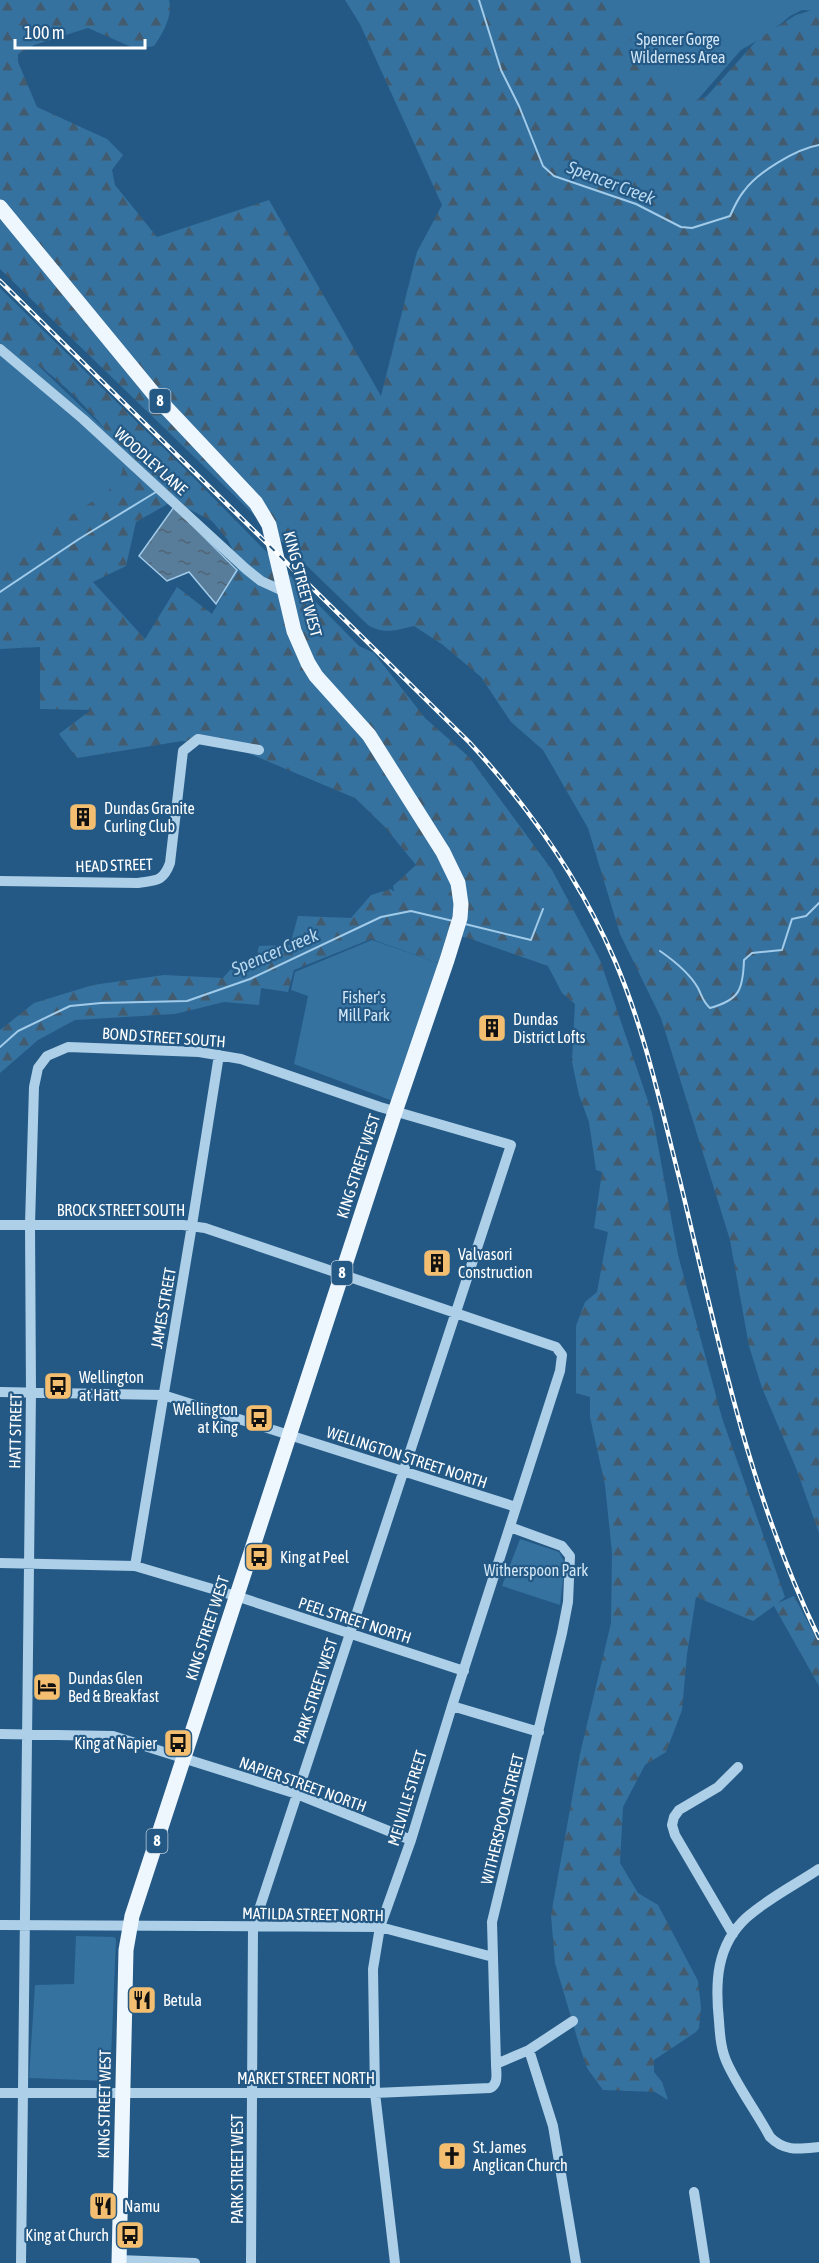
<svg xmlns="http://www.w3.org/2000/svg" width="819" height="2263" font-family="'Asap Condensed',sans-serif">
<defs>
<pattern id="forest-firs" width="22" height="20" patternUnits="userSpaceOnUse" patternTransform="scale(1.5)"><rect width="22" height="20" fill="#3572a0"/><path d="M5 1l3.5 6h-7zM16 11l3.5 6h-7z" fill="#435b6e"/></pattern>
<pattern id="water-ripples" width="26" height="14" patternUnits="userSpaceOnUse" patternTransform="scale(1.5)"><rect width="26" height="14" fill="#577d9b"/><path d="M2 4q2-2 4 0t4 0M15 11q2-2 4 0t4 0" fill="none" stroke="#526474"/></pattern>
</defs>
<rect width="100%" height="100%" fill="#245985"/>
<path fill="#3572a0" d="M598,0h221v11l-17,-1 -12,6 -23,19 -26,15 -55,63 -20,-5z
M0,329l158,151 -158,97z
M372,940l66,23 -45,138 -99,-37 14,-68 -17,-6 4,-18z
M520,1539l39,13 6,11 -5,42 -58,-19z
M76,1936l38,1 2,2 -6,142 -81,-3 6,-93 39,-1z"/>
<path fill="url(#forest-firs)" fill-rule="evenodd" d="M0,0h169c4,16 -6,33 -15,46l-18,3 -48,-21 -54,17 -16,9v8l19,45 70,32 16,16 -11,15 3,15 42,52 112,-37 112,196 36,-144 25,-47 -82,-181 -15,-24h270c11,28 20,59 45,78 11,9 25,15 37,22l9,-3 52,-58 38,-24 23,-7v1525l-23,-65 -34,-80 -13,-42 -19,-106 -69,-222 -41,-84 -32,-106 -45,-78 -32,-28 -30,-45 -38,-32 -29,-19c-18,4 -30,9 -46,-1l-368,-356z
M0,288l186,182 173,176 15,7 51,65 44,39 83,113 48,90 52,153 26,142 44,163 63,179 -7,6 16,-7 25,47v43l-45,-80 -21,15 -57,-24 -9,57 -5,56 -16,42 -21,13 -22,42 -3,56 18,30 20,12 40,76 3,27 -2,20 -3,4 -42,28v12l8,10 6,18 -13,-8 -52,-2 -16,-22 -8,-24 -24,-81 -4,-48 29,-161 31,-131 1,-70 -7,-68 -15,-68v-20l-14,-4v-67l9,-24 12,-10 11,-60 -14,-4 8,-56 -6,-2 -7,-48 -10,-27 -7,-33 3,-58 -13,-11 -14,-27 -80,-28 -21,-4 -9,29 -67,-24 -77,31 -6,22 -27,-4 -2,17 -35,-3 -49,12 -100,6 -37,20 -38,33v-43l34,-27 59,-18 71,-10 59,3 14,-16 19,-4 3,-12 31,-1 8,-29 53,2 20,-23 20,-6 3,3 -1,-6 23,-21 -32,-39 -29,-28 -112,-47 -61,-10 -105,17 -18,-24 32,-24 -51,-1v-62l-40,2v-88l107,-69c8,-8 16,-15 16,-27 2,-25 -64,-86 -85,-100 -11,-8 -25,-12 -38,-16zM173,501l39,20 16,19 7,15 2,15 -25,44 -35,-27 -32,52 -52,-57 33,-16 10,-44z"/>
<path fill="url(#water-ripples)" stroke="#a1cbe9" stroke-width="1.5" d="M174,507l63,63 -21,34 -27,-32 -22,9 -28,-25z"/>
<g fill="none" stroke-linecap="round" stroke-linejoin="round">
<path stroke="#a1cbe9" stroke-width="2" d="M479,0l22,70 18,36 24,60 11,10 82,28 45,23 11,1 38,-12c4,-9 8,-18 14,-25 14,-19 52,-42 75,-46
M0,592l79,-53 77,-47
M465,924l66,16 12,-31
M660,951c13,9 30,23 38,37 4,8 5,14 12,20 30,-8 33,-19 34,-48l8,-7 30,-3 10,-31 14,-3 13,-13
M0,1047l18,-16 52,-25 31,-3 86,-2 63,-22 131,-62 30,-6 42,10"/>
<path stroke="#adcfe8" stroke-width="10" d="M0,349l83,70 163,150 15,12 22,10
M0,881l138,2c18,-3 25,-1 32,-20l13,-112 15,-12 61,11
M0,1225h183l22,3 351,119 6,8 -2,16 -108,335 -41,134 -31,87 -7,42 2,124 20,170
M0,1392l163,3 353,112
M0,1563l135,3 101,30 228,75
M135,1566l57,-341 27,-170
M452,1706l87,26
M0,1734l113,2 184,58 114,46
M819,1869c-24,16 -52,30 -73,49 -30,28 -31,65 -27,103 1,15 2,30 9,44 12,25 29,48 42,72 15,15 29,12 49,10
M0,1925l380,2 113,30
M733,1934l-58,-99 -3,-10 2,-8 5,-7 39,-23 20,-20
M529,2050l24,76 23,137
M496,2064l33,-14 44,-29
M0,2093h375l115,-5c9,-4 6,-15 6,-24l-4,-142 70,-289 6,-31 2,-46 -8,-10 -52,-19
M694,2192l11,71
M119,2260l76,3
M21,2263l10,-871 -1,-168 4,-137 4,-19 9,-12 21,-9 131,5 42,7 139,48 131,38 -258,783 -2,335"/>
<path stroke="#eff7fe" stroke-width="15" d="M0,207l158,192 98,104 13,22 25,106 14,32 8,13 53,59 74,117 15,31 3,21 -1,14 -13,42 -52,152 -263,804 -6,34 -7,313"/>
<g stroke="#fff" stroke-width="4.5">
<path id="rail" d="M0,281l469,461c60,65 111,137 146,219 30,70 46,146 65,220 38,157 68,311 139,457"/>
</g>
<use href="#rail" stroke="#245985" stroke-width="2" stroke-dasharray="7" stroke-linecap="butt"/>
</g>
<defs>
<g id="building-square" transform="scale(1.5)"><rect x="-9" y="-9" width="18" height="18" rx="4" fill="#f3be70" stroke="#245985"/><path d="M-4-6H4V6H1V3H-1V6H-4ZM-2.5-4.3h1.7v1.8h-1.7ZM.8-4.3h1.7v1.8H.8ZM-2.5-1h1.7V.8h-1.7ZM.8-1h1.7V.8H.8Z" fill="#111"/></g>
<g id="bus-square" transform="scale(1.5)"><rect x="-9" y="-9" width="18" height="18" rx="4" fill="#f3be70" stroke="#245985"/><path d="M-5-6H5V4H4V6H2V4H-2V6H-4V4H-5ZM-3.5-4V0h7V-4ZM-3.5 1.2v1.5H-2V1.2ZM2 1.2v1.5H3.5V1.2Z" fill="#111"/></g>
<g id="hotel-square" transform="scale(1.5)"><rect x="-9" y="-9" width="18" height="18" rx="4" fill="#f3be70" stroke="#245985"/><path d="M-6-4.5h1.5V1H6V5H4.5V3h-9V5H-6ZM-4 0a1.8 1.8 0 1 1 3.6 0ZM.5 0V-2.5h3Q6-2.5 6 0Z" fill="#111"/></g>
<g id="restaurant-square" transform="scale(1.5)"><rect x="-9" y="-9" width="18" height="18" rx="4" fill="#f3be70" stroke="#245985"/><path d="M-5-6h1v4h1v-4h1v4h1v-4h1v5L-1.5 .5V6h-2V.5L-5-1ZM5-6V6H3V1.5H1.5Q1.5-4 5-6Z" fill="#111"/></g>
<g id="church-square" transform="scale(1.5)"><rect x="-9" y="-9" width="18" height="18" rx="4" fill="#f3be70" stroke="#245985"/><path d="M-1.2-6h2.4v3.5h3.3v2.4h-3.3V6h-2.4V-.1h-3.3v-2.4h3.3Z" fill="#111"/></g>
</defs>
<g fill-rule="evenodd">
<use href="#building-square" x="83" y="817"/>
<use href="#building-square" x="492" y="1028"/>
<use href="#building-square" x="437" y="1263"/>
<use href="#bus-square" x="58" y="1386"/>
<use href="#bus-square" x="259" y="1418"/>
<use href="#bus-square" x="259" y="1557"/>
<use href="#hotel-square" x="47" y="1687"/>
<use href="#bus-square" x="178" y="1743"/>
<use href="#restaurant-square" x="142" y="2000"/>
<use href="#church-square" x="452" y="2156"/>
<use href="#restaurant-square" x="103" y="2206"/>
<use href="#bus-square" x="130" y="2235"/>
</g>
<g text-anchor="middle" stroke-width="4.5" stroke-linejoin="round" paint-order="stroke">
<g fill="#245985" stroke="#bdcdda" stroke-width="1.5">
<rect x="149.5" y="389" width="21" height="24" rx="4.5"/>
<rect x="331.5" y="1261" width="21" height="24" rx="4.5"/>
<rect x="146.5" y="1829" width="21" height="24" rx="4.5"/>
</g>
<g font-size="15" font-weight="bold" fill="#fff">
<text x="160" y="406">8</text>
<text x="342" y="1278">8</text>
<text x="157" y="1846">8</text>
</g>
<g font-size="16" fill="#d1e6f6" stroke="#245985">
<text x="678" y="45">Spencer Gorge<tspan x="678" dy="18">Wilderness Area</tspan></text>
<text x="364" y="1003">Fisher's<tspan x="364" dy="18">Mill Park</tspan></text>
<text x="536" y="1576">Witherspoon Park</text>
</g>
<g font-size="16" fill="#fff" stroke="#245985">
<text transform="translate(151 461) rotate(42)" y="6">WOODLEY LANE</text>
<text transform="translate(303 584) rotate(75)" y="6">KING STREET WEST</text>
<text transform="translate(114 865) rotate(-2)" y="6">HEAD STREET</text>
<text transform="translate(164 1037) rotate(4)" y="6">BOND STREET SOUTH</text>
<text transform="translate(358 1166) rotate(-72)" y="6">KING STREET WEST</text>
<text x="121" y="1216">BROCK STREET SOUTH</text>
<text transform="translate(163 1308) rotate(-80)" y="6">JAMES STREET</text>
<text transform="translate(15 1431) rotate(-89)" y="6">HATT STREET</text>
<text transform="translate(407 1457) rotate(18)" y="6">WELLINGTON STREET NORTH</text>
<text transform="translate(355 1620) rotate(18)" y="6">PEEL STREET NORTH</text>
<text transform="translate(207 1628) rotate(-72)" y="6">KING STREET WEST</text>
<text transform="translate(315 1691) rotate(-72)" y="6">PARK STREET WEST</text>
<text transform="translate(303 1784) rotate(20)" y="6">NAPIER STREET NORTH</text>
<text transform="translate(407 1798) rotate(-73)" y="6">MELVILLE STREET</text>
<text transform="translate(502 1819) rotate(-76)" y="6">WITHERSPOON STREET</text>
<text transform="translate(313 1914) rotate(1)" y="6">MATILDA STREET NORTH</text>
<text x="306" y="2084">MARKET STREET NORTH</text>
<text transform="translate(104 2104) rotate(-89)" y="6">KING STREET WEST</text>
<text transform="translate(237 2169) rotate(-90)" y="6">PARK STREET WEST</text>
</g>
<g font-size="16" fill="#fff" stroke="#245985" text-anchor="start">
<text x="104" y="814">Dundas Granite<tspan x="104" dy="18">Curling Club</tspan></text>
<text x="513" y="1025">Dundas<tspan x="513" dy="18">District Lofts</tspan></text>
<text x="458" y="1260">Valvasori<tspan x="458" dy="18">Construction</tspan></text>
<text x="79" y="1383">Wellington<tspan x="79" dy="18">at Hatt</tspan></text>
<text x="238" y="1415" text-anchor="end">Wellington<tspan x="238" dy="18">at King</tspan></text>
<text x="280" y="1563">King at Peel</text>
<text x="68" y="1684">Dundas Glen<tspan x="68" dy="18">Bed &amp; Breakfast</tspan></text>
<text x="157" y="1749" text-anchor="end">King at Napier</text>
<text x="163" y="2006">Betula</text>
<text x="473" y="2153">St. James<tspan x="473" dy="18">Anglican Church</tspan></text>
<text x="124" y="2212">Namu</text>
<text x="109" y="2241" text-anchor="end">King at Church</text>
</g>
<g font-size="18" font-style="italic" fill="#b8d8f0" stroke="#245985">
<text transform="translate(611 183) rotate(21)" y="6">Spencer Creek</text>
<text transform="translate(275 952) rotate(-23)" y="6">Spencer Creek</text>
</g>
</g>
<path d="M15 39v9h130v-9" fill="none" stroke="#ffffff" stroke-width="3"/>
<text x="24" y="39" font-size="18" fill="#ffffff" stroke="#245985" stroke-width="4.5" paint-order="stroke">100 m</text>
</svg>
